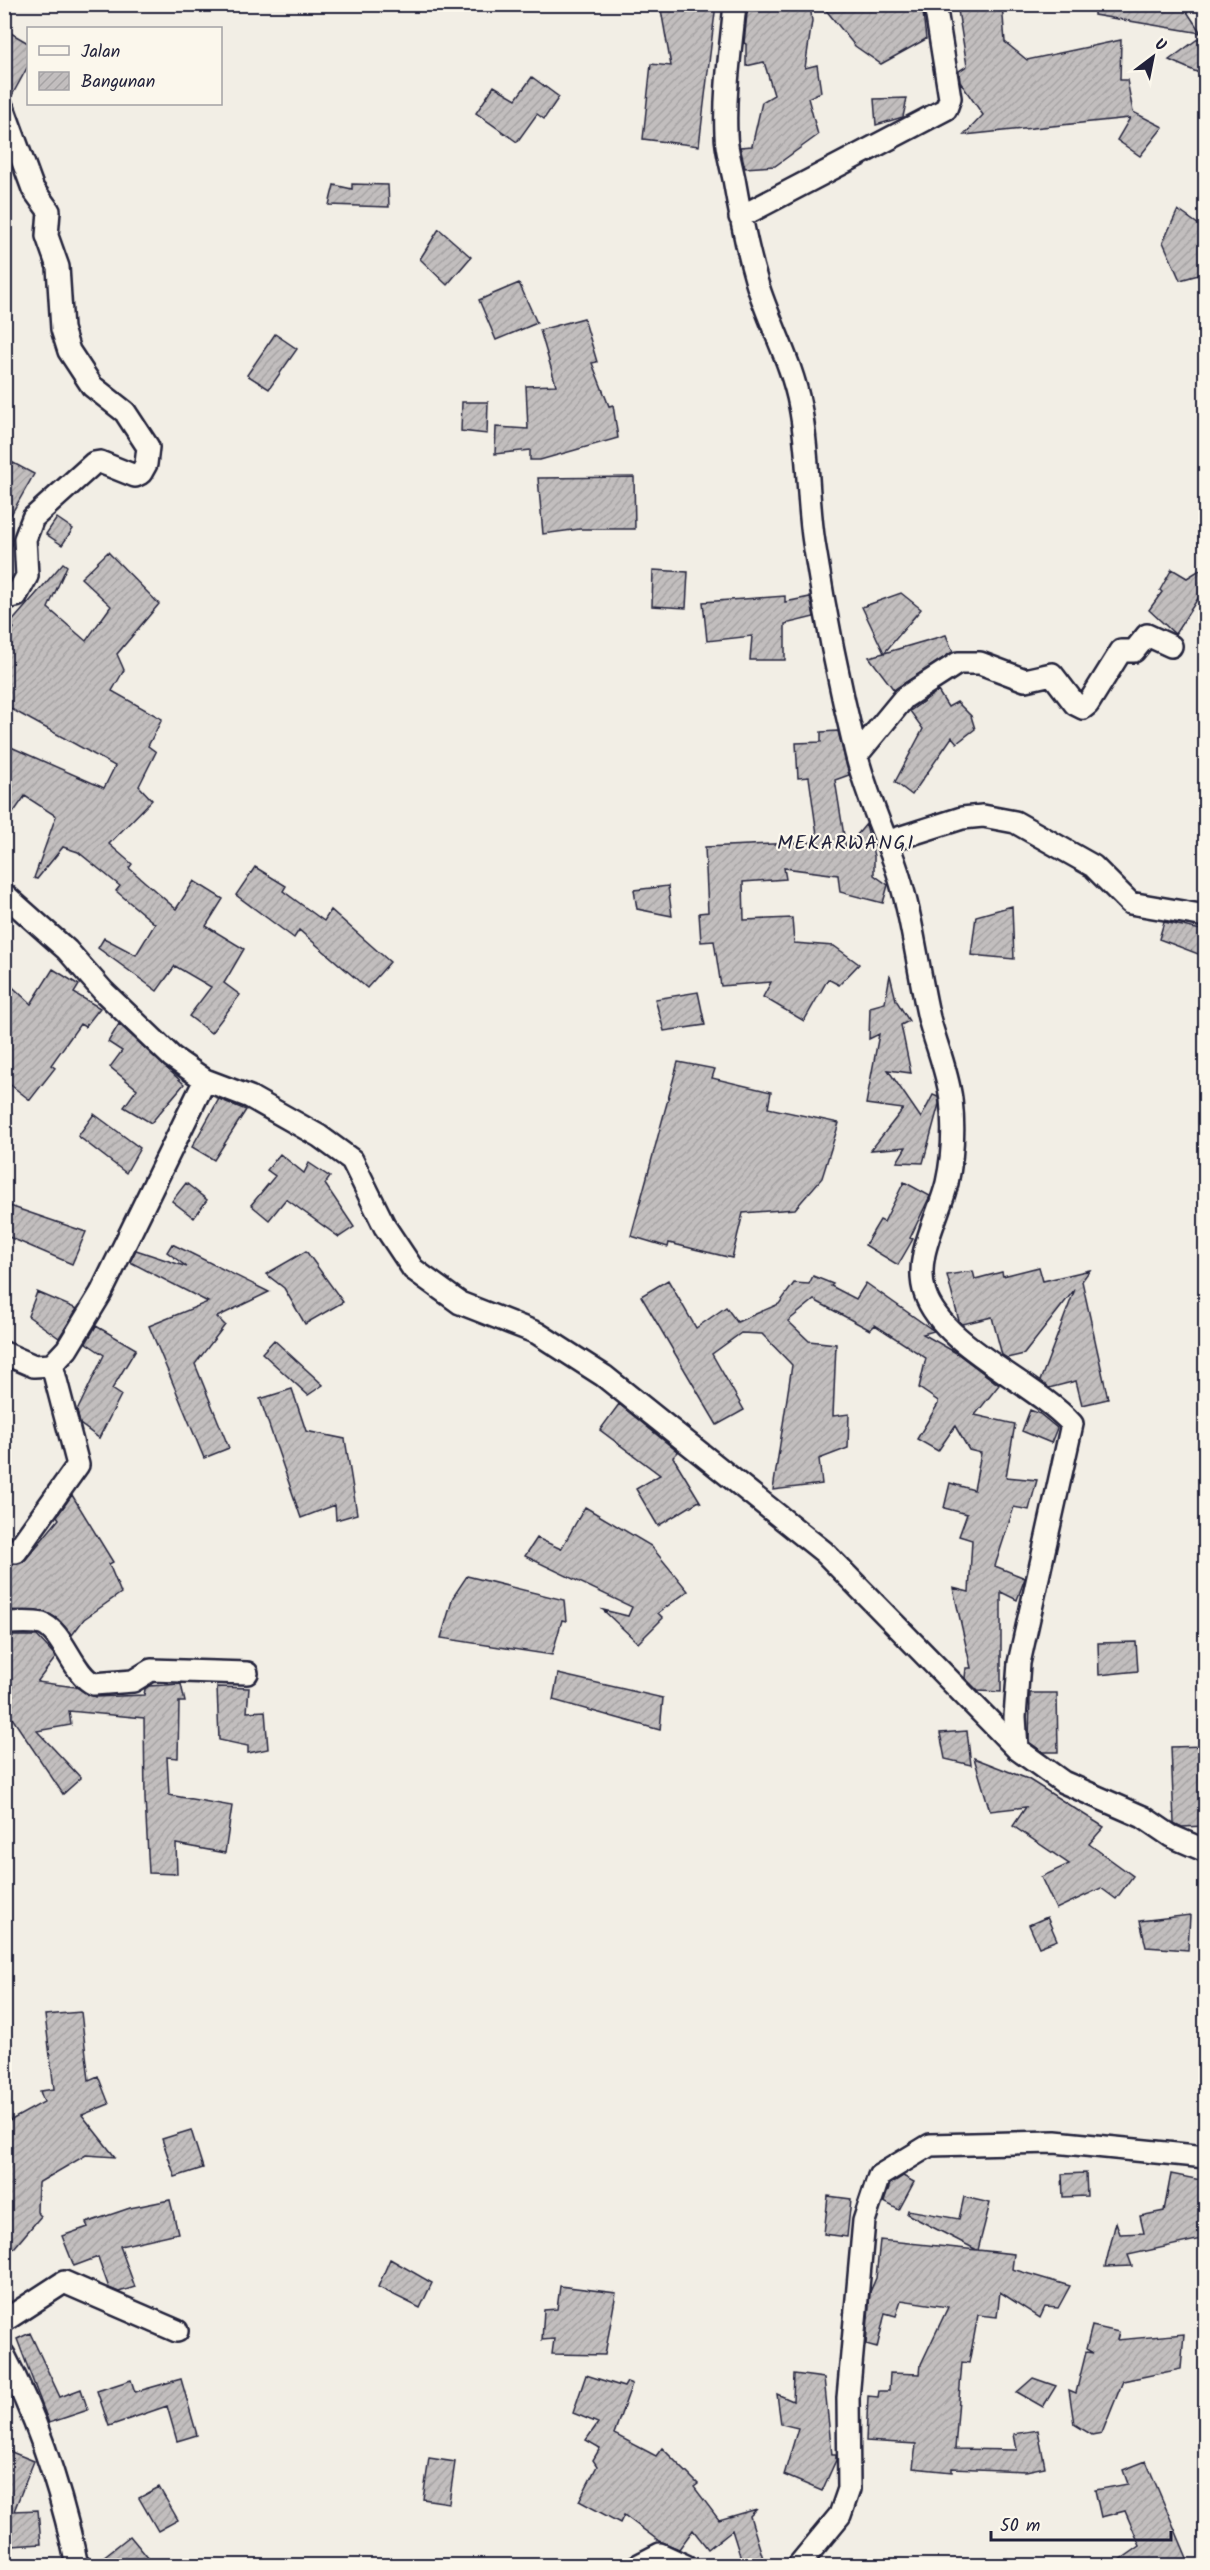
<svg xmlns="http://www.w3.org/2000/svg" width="1210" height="2570" font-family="Kalam,sans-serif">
<defs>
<pattern id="building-hatch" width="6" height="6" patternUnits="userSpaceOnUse" patternTransform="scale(1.5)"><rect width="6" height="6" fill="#c2bebe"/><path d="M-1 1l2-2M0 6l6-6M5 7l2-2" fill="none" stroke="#a6a3a4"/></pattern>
</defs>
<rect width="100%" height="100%" fill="#f2eee5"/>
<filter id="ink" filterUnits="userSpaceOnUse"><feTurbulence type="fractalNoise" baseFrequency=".0167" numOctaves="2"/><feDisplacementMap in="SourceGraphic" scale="12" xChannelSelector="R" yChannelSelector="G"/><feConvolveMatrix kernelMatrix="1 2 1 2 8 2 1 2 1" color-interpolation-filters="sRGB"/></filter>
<g filter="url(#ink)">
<path fill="url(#building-hatch)" stroke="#22223b" stroke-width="1.5" d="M660,4h56l-17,142 -56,-7 8,-75 20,2z
M748,4h62l2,17 -7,47 12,-3 4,27 -13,6 10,37 -43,31 -30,2 -5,-21 12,-1 10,-44 12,-7 -10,-33 -18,4v-22l-2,-1z
M821,4h101l4,35 -45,25 -26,-18z
M957,4h45l3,38 22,18 94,-20 -1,40h7l6,32 30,15 -23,29 -23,-16 13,-22 -166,17 19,-20 -23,-33 -1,-11 8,-5z
M1094,4h88l19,29 -107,-18z
M4,29l24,14v23l-18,33 -6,-1z
M1206,33v43l-37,-16z
M532,77l27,20 -15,22 -7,-5 -20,28 -41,-29 18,-27 22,13z
M907,98l-4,19 -27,8 -2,-26z
M352,184l36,1 1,22 -60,-2 5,-20 18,4z
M1178,210l28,20v43l-26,7 -17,-38z
M439,229l32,28 -24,28 -27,-26z
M519,283l18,40 -41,17 -17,-40z
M584,318l13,44 -5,1 17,43 4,-1 5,33 -78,22h-10v-10l-35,4 1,-27 32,2 -2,-43 30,-1 -16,-55z
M275,334l22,15 -28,40 -22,-14z
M462,402h26l-1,32 -26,-3z
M4,458l30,16 -30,53z
M634,477l1,52h-55l-37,5 -5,-56z
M57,518l16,11 -11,16 -16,-11z
M108,552l51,52 -42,50 7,16 -12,21 50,28 -14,27 8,6 -17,34 13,14 -43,44 23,20 -3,4 47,41 18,-28 29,18 -17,27 38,23 -20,34 16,12 -29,38 -22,-17 22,-29 -36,-21 -18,25 -59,-43 6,-10 32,17 19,-31 -39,-33 4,-5 -42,-34 -15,-5 -26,32 -3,-1 22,-62 -31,-20 -21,30v-82l100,44 11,-22 -111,-61v-61l10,-16 -4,-4 53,-61 4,3 -19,42 38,33 25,-35 -30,-28z
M1206,566v20l-31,48 -26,-24 13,-18 -2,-2 12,-21 15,9z
M653,570l35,2 -2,36 -34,-2z
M901,593l20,16 -37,44 62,-18 7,17 -59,38 -25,-33 15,-4 -22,-46z
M785,596v6l25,-5 4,20 -29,7v36h-35l2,-24 -45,5 -4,-39z
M938,691l10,16 9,-5 14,14 4,13 -18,14 -5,-6 -40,58 -17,-13 28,-53 -13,-18z
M838,731l11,44 -14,5 11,68 20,-24 8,32v19l14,10 -5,18 -43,-11 -2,-17 -54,-7 2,11 -43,3 1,38 48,-2 2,25 40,3 25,18 -20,21 -11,-6 -24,42 -41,-24 8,-15 -50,4 -7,-45 -13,1 -2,-29 9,-1 -3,-65 113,-5 -9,-65 -11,1 -2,-35 25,-1v-10z
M255,867l31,19 -3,5 41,30 7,-11 59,52 -23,26 -68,-58 -5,8 -58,-43z
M668,886l4,30 -35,-7 -3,-19z
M1012,906l2,53 -43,-4 5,-39z
M1164,922l42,9v26l-47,-18z
M53,969l26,16 -5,8 26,15 -15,19 -5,-3 -29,41 4,3 -25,32 -26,-20v-101l27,25z
M890,975l6,25 13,21 -8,4 10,48 -23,-3 33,48 12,-23 5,2 1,7 -16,59 -26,-1 9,-15 -35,3 32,-41 -37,-5 13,-70 -10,5 1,-32 15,-4z
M698,992l7,33 -41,6 -9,-32z
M119,1024l65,60 -33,39 -27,-16 13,-18 -27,-22 12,-16 -14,-9z
M678,1062l37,7 -3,9 59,14 -3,16 71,15 -17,55 -27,31 -52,4 -11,45 -63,-15 -1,4 -37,-11z
M219,1099l27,11 -32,50 -22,-13z
M94,1114l46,34 -14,25 -48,-37z
M280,1154l24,19 5,-10 21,14 -5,7 29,43 -15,10 -53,-38 -17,21 -18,-15 24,-29 -8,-6z
M904,1182l26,14 -20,42 3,1 -15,26 -33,-20 15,-25 4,2z
M186,1183l21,17 -13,18 -22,-17z
M4,1204l82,28 -14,32 -68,-29z
M172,1244l97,48 -52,25 8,8 -30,39 34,84 -25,10 -55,-132 59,-24 -78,-40 6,-12 51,17 -20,-15z
M306,1251l37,51 -38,22 -21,-36 -18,-14z
M1039,1267l4,14 47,-11 -8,11 26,118 -26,6 -6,-24 -27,7 -9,-7 35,-92 -51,65 -17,4 -5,-3 -10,-38 -29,7 -4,-3 -12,-46 26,-4 2,8 27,-7 1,4z
M813,1276l20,8 -2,2 25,13 10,-16 68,48 -11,3 35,20 41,31 -24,30 40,9 -9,53 31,3 -8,30 -15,-3 -19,59 30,12 -8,22 -16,-8v100l-23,-1 -13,-13 1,-10h5l-18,-80 16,4 3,-52 -13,-4 8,-22 -23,-6 6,-25 24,7 7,-37 -12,-3 -14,-24 -17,25 -21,-12 21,-35v-3l-19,-13 7,-30 -51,-33 -5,5 -56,-30 -26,21 21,20 27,3 -3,72 16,-2 -1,34 -29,11 3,25 -49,6 19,-125 -30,-31 -21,-1 -29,21 32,56 -27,15 -76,-129 27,-16 28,48 30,-21 11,15 42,-18 15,-21 15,1z
M37,1292l40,17 -18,29 -31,-22z
M96,1326l40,23 -24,40 9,6 -22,43 -19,-14 -3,-13 27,-56 -18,-12z
M274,1340l49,45 -15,10 -46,-42z
M292,1389l14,42 39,8 12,75 -21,6 -1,-15 -34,13 -41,-119z
M619,1404l59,48 -5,5 28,46 -2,-2 -41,25 -22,-37 24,-14 -60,-45z
M1030,1410l10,4 17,14 -6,15 -29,-12z
M72,1495l41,67 -4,2 12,29 -37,26 -12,16 -14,-16 -13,-7 -41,-2v-37l9,-9 13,-5 33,-40 -2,-3z
M585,1507l66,39 37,45 -30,22 5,5 -25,25 -35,-33 25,6 4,-9 -107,-51 12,-18 24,11z
M467,1576l97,24 2,21 -4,-1 -10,35 -111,-17 12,-41z
M4,1636h33l14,15 5,6 -19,25 39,5 19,10 49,-2 1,-6 4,-3 32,-2 4,18h-6l-1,56 -11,-1 2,38 63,11 -7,47 -49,-9 1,30 -28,-1 -4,-74 -1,-81 -75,-7 2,14 -34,6 44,47 -18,16 -59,-88z
M1136,1642l2,29 -39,4 -1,-32z
M558,1674l105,24 -3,32 -107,-30z
M217,1687l32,1 -2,24 18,-1 3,38 -20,4v-7l-29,-6z
M1030,1693h27l1,59h-15l-14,-10z
M967,1731l4,34 -26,-6 -5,-26z
M1206,1746v80l-24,1 -8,-4 -3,-76z
M974,1758l54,21 76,48 -15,17 44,32 -17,23 -15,-11 -45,21 -15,-32 28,-13 -56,-38 13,-19 -36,4z
M1190,1915l-2,35 -42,-3 -6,-26z
M1047,1917l10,23 -18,7 -10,-22z
M81,2012l8,68 9,-4 11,28 -27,11 33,42 -29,-2 -48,28 -1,29 4,4 -37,44v-136l40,-22 -4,-11 14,-2 -9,-74z
M191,2130l12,38 -28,9 -13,-38z
M1086,2173l1,23 -24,1 -1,-23z
M1171,2174l35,7v57l-78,17 4,11 -27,1 11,-45 4,12 24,-1 -4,-17 24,-5z
M903,2176l11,6 -15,28 -15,-8 6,-18z
M828,2196l23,3 -4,38 -23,-3z
M964,2197l26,6 -12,47 36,4 -2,15 58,17 -12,22 -13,-1 -5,11 -40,-26 -3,25 -19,-2 -9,48 -7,-1 -7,87 62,1 -3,-16 24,-4 7,37 -19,4 -74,-3v4l-39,-4 3,-24 -50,-3 2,-45 10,1 1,-6h10l1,-18 30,1 1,-10 27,-57 -47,-7 -5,16 -11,-3 -8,35 -11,-3 4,-53 6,-14 4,-38 97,10 -70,-36 1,-4 51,9z
M170,2200l8,33 -58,13 15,41 -16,5 -10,-4 -11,-31 -24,9 -12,-30 26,-9 -2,-4 44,-15z
M390,2259l42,24 -12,25 -42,-21z
M560,2286l56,7 -11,62 -53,-1 2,-15 -12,1 2,-30 13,-1z
M1092,2326l27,6 -2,8 67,-6 -3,35 -58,12 -21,52 -10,2 -18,-11 -5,-34 7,3 10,-41 7,1 -7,-4z
M30,2333l30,64 21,-8 7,21 -39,13 -32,-84z
M794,2374l30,4 8,77h4v5l-14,31 -38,-16 14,-47 -17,-4 -4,-30 16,7z
M586,2375l38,12 3,-5 5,2 -18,50 42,22 6,-8 36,36 -4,3 25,33 38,-11 -7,7 15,49h-22l-11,-35 -24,19 -15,-19 -14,19 -20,-8 -35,-26 -4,8 -41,-22 18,-35 -4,-6 7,-12 -14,-8 12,-17 -25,-10z
M1033,2378l23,8 -13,21 -26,-15z
M181,2379l16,56 -20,6 -10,-35 -58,20 -12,-35 34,-11 4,12z
M4,2449l30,12 -20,50 24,-1 3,34 -29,2z
M429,2458l26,4 -6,41 -26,-4z
M1146,2461l44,104h-77l27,-19 -15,-35 -24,6 -6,-27 33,-6 -5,-14z
M159,2487l19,33 -20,11 -19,-33z
M130,2536l24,29h-61z"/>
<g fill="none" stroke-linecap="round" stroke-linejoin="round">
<g stroke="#22223b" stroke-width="26">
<path id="street" d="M735,4c-4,44 -11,86 -9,130 0,15 5,30 8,45 6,35 13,70 23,104 13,42 35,80 43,123 9,45 7,92 14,137 11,71 25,141 42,210 9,37 25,73 38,108 18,50 23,105 35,157 7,27 18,52 22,81 3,27 2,57 -4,84 -8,34 -34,74 -22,110 17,53 109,89 147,131l-53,239 -4,54 2,32 46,33 80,35 28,19 35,15
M4,110l29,79 16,22 -2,25 11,31 4,62 7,22 23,35 33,26 23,35 -2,17 -5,9 -6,3 -35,-14 -6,1 -61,55 -8,21 2,37 -11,20 -12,2
M740,217l206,-108 4,-11 -15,-94
M857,755l47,-57 54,-35h22l45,17 27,-6 23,30 8,4 5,-4 33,-53h13l13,-16 24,11
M886,842l76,-24 21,-2 32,6 78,44 37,37 76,13
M4,894l63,56 37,42 68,65 33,23 45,17 69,39 33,24 33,67 28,42 47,34 77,30 67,43 220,176 193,197
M4,1353l30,13 18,-1 15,-16 34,-56 104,-213
M16,1552l62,-87 -26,-100
M4,1623c12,0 27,-2 38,1 21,7 31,51 52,60l39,-3 18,-11 96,3
M4,2321l60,-39 113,49
M4,2355c34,65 57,135 72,206l4,5
M637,2566l23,-12 26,12
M798,2566l42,-51 9,-26 -1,-91 16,-177 15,-45 51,-31 125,-3 151,15"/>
</g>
<use href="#street" stroke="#fbf7ec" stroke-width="21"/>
</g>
</g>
<g text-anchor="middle" stroke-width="4.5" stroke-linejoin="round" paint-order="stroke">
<g font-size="20" letter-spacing="1.5" fill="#22223b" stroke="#fbf7ec">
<text x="846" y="849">MEKARWANGI</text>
</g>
</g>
<rect width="1210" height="2570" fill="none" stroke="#fbf7ec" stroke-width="24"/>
<rect x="12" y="12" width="1186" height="2546" fill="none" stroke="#22223b" stroke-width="2" filter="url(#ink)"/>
<rect x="27" y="27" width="195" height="78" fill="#fbf7ec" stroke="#a4a2a5" stroke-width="1.5"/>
<rect x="39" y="46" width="30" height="9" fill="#fbf7ec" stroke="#a4a2a5" stroke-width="1.5"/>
<text x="81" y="57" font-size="18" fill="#22223b">Jalan</text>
<rect x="39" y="72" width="30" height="18" fill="url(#building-hatch)" stroke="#a4a2a5" stroke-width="1.5"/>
<text x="81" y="87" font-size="18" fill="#22223b">Bangunan</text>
<g transform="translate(1153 57) rotate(32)" stroke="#fbf7ec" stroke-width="4.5" paint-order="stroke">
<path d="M0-4.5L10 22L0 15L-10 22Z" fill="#22223b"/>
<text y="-9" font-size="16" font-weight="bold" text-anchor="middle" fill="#22223b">U</text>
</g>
<path d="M991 2531v9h180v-9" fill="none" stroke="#22223b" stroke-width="3"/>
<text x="1000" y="2531" font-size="18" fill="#22223b" stroke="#fbf7ec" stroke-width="4.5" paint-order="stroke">50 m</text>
</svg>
